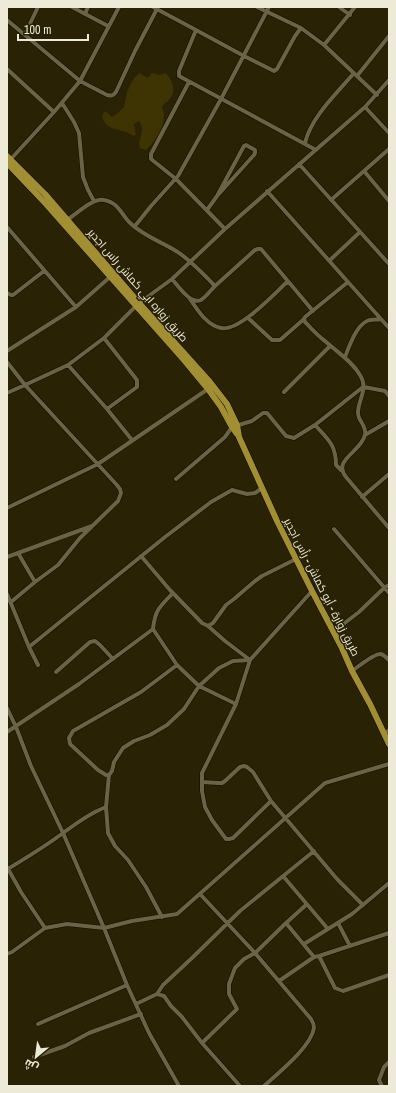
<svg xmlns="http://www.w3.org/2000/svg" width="396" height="1093" font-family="'Archivo Narrow',Cairo,sans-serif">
<rect width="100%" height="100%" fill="#292204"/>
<path fill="#3e3303" d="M139,73l9,5 4,-5 8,2 5,-2c8,7 12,18 4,27 -2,3 -5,3 -7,7 6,17 -4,31 -16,43l-6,-2 -1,-3c1,-9 6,-15 0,-24l-5,3 2,11 -3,1c-11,-9 -27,-3 -31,-20l3,-5 7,6 6,-4 6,-6 3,-15 5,-11z"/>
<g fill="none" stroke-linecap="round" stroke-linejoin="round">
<g stroke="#110b00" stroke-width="5">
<path id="street" d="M72,7l36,19
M153,7l43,23 48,26 30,15 3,-2 18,-33 6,-8
M257,7l44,21 23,17 53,50
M339,7l11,8
M85,14l3,-7
M7,20l73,61 27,14c4,1 6,1 9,-3l19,-41 23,-44
M196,30l-17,41v5l137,74
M25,34l13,-27
M324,45l31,-38
M7,69l47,43
M357,76l32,-40
M189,82l-38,72v5l25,20 49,50
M62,103l12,19 5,11 4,44 5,13 6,11
M365,107l24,26
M305,143c6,-26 32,-50 49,-70
M10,160l44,-48 26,-31 39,-74
M299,164l90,100
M364,171l25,30
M267,191l122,137
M331,200l58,-51
M207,210l10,-14 37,-41 1,-2v-3l-9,-5 -2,1 -27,50
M67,220c9,-6 27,-23 37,-20 13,2 17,13 25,22 14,14 31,19 47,29 15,9 27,23 39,35l40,-36 3,-1h3l52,62
M135,226l16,-20 27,-30 43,-77 48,-92
M7,227l69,80
M329,261l31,-29
M172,279c6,7 19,26 29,21 5,-3 9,-9 14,-14
M348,282l-43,35 -1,2 1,3c7,7 13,14 20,19 12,11 27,20 35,34 9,14 -2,24 -2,38 0,8 9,13 7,22 -4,17 -33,25 -19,42l43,51
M7,293l4,2h2l31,-24
M190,299c8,11 16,26 31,29 18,4 53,-34 67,-47
M248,318l24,22h8l24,-21
M104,338l33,42v7l-30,22
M7,351l69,-44 34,-30
M345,357c4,-10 11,-31 22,-36 4,-2 10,-1 14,-2
M7,362l18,23 91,99 4,5 1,4 -3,8 -38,37 -22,27 -23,17 -24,20
M68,365l39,44 25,31
M364,387l21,4 4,5
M284,392l46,-46
M7,393l18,-8 43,-20 36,-27 35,-35 33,-24 53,-50 140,-122 24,-27
M315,425c13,14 21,20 21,40l5,5
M365,435l24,-14
M176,479l49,-42 7,-10 20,-6 11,-8h4l19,23 8,2 21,-13 48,-38
M362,497l27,-23
M7,508l91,-44 110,-75
M334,529l55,64
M18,553l17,29
M141,556l29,34 32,33 6,3 17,15 25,19 -17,1 -14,7 -20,18 -15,23 -17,16 -17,10 -16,6 -11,7 -9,14 -2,9 -3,4 -3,32 2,26 7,13 13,14 18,27 16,30
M7,557l85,-31
M7,594l22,53 9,18
M208,626l5,-3 13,-18 8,-6 21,-18 7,-5 34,-17
M153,629c2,-19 7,-23 20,-36
M333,632l26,-20 25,-24 5,-3
M29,647l136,-110 46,-35 21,-12 15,4 8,-1 7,-5
M352,671c6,-4 22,-18 29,-17 3,1 6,4 8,6
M56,672l34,-30 5,-1 5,4 13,14
M7,708l9,19 15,39 32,67 41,95 23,57 22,48 30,53
M7,732l72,-48 74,-55 24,36 22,21 37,18
M384,734l5,-4
M109,775h-3l-8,-5 -28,-26 -1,-6 4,-7 68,-39 36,-27
M202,782l16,1h4l3,-2 15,-14 4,-1 3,1 6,5 18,29 66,78 26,26
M271,801l-38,37 -4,1h-3l-14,-19 -7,-13 -3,-16v-18l34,-69 14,-44 62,-69
M7,867l14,25 24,36
M8,869c19,-12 38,-23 55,-36 14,-10 27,-20 43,-26
M283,876l45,53
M200,894l55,59 56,66c2,3 3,6 3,9 -3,19 -36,45 -50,58
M286,923l21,-19
M338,923l12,23
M304,944l48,-30 37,-31
M7,954l5,-2 33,-24 22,-4 37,4 28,-7 45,-7 148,-131 64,-19
M319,956l16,32 8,3 46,-16
M279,981l35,-24 5,-1 70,-23
M157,994l6,-9 29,-27 48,-47 74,-60
M136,1004l21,-10 7,2 7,10 11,11 20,26 38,43
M38,1024l89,-39
M202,1043l35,-34 -8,-15v-10l6,-16 9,-9 11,-6 31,-30 28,34
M34,1057l31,-11 24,-13 52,-19
M382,1086l-3,-6 5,-13 5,-5"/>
</g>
<g stroke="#110b00" stroke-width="7">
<path id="primary" d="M7,156l38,38 94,109 71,79 17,22 10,21 2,12 38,84 35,70 29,55 11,25 18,33 19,40
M7,163l39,41 138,156 24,29 13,18 11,20 5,7"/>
</g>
<use href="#street" stroke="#6b6345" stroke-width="4"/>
<use href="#primary" stroke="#a28e33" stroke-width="6"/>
</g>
<g text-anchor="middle" stroke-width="3" stroke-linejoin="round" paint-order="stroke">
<g font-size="11" fill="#edead8" stroke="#292204">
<text transform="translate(138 285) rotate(49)" y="4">طريق زواره ابي كماش راس اجدير</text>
<text transform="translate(322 587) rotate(63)" y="4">طريق زوارة - أبو كماش - رأس اجدير</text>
</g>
</g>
<rect width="396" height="1093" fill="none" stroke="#edead8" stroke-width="16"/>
<g transform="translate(36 1057) rotate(209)" stroke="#292204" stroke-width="3" paint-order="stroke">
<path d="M0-3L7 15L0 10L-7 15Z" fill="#edead8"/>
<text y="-6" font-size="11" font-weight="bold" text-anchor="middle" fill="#edead8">ش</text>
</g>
<path d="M18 34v6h70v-6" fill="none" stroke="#edead8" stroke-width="2"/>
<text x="24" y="34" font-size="12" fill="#edead8" stroke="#292204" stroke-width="3" paint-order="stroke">100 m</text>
</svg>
